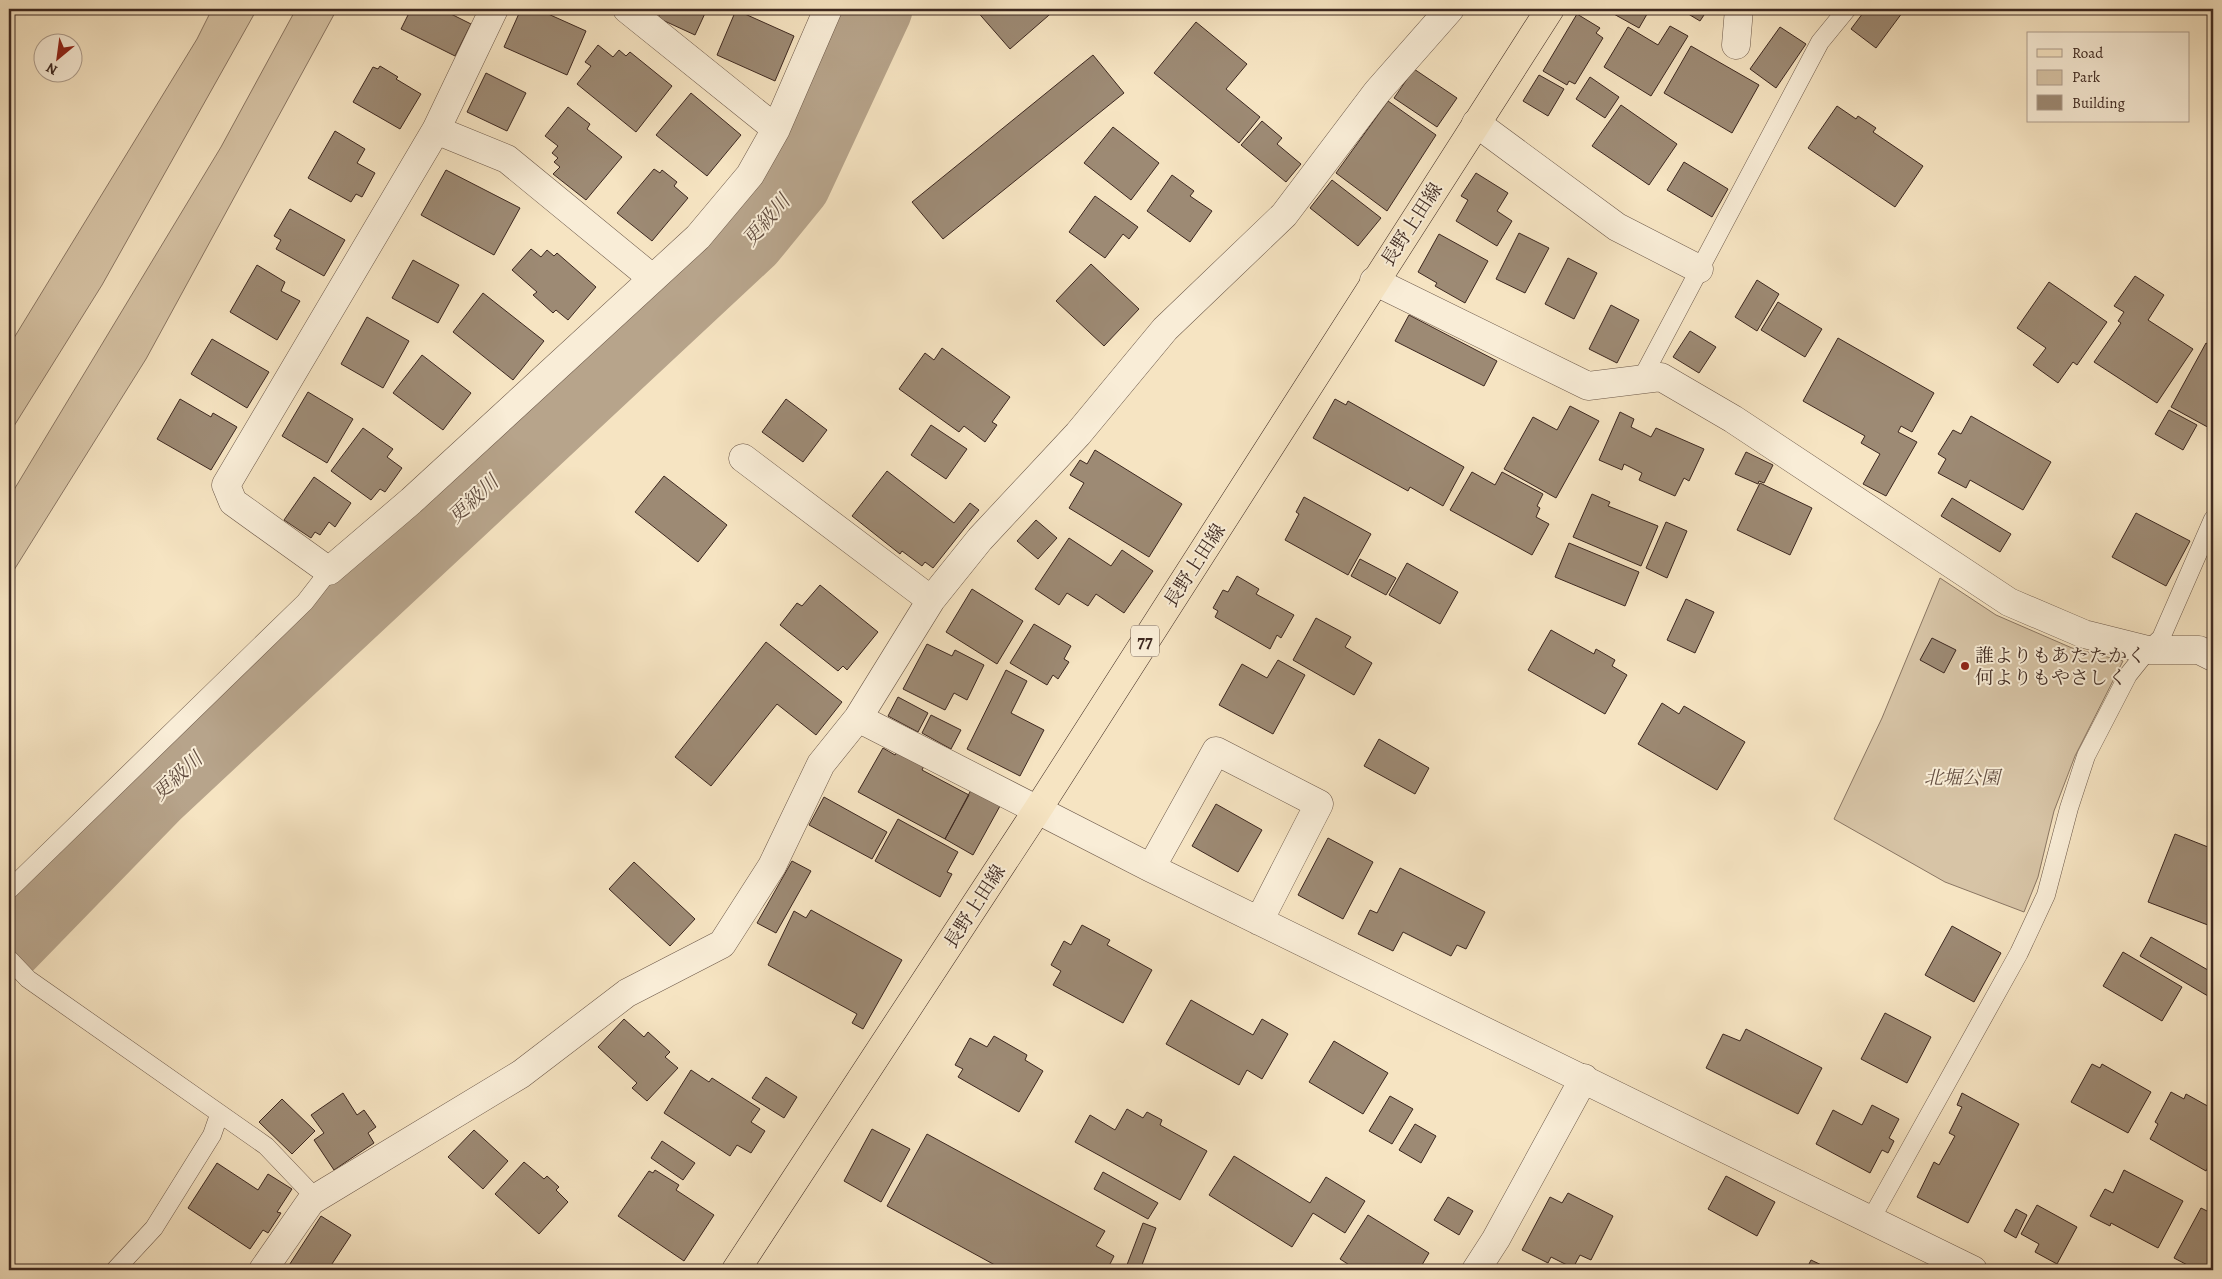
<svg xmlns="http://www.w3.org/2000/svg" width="2222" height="1279" font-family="Alegreya,'Noto Serif JP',serif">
<rect width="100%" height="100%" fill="#f6e4c2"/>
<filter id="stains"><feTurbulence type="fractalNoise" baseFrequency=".004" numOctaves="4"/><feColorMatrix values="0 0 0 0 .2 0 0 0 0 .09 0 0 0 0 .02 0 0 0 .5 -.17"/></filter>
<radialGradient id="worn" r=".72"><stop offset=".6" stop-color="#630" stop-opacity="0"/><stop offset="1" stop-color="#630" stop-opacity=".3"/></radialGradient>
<path fill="#d7c4a6" stroke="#8a7663" d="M212,9h45l-155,276 -93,149v-88l188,-307z
M296,9h41l-191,350 -137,219v-80l212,-351z
M1940,578l56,37 76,33 51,13 -48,95 -21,55 -16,66 -14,35 -79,-30 -111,-63 48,-101z"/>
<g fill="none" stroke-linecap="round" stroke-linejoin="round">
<path stroke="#b7a48b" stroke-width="69" d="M9,946l148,-152 594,-554 45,-55 82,-176"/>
</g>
<path fill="#9d8a74" stroke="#3d2820" d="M411,9h30l30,15 -16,32 -54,-27z
M521,9h16l49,22 -19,44 -63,-28z
M652,9h55l-12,26 -37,-17 2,-5z
M975,9h81l-46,40z
M1614,9h36l-11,19 -27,-15z
M1680,9h28l-8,12z
M1866,9h39l-29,39 -25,-19z
M736,10l58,26 -19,45 -58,-26z
M1577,14l23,14 -4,5 7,5 -28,46 -6,-3 -2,4 -24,-14z
M1196,22l51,42 -21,25 34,28 -21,26 -85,-70z
M1670,26l18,10 -37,60 -47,-29 24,-40 30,18z
M1780,27l26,17 -30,44 -26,-19z
M598,45l15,12 6,-7 7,6 4,-4 42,34 -36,46 -59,-48 14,-18 -6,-4z
M1691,46l68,39 -27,48 -68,-40z
M1093,55l31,38 -181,146 -31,-37z
M380,66l18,11 -2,2 25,15 -21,35 -47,-27 20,-35 5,2z
M1414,69l43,29 -20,29 -43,-29z
M486,73l40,20 -19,38 -40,-19z
M1539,75l25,14 -16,27 -25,-15z
M1590,77l29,20 -14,21 -29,-19z
M691,93l50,42 -34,41 -51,-41z
M1388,101l48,34 -49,76 -51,-38z
M1621,105l56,39 -28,41 -57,-39z
M1837,106l19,13 2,-3 18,12 -3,4 50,34 -28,41 -87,-59z
M568,107l22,17 -3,5 35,28 -36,43 -33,-26 7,-7 -6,-5 4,-4 -6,-5 6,-7 -13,-10z
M1262,121l20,17 -5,6 24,20 -15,18 -45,-37z
M1113,127l46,36 -28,37 -47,-37z
M335,131l30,18 -8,14 18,10 -13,24 -6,-3 -5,8 -43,-24z
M1684,162l44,27 -16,28 -45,-27z
M654,169l6,4 2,-3 15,12 -3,4 14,12 -36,43 -35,-28z
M446,170l74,38 -26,47 -73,-40z
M1476,173l32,20 -11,18 15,10 -15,25 -41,-25 12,-21 -7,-4z
M1172,175l22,16 -4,5 22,15 -22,31 -43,-31z
M1332,180l49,38 -23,28 -48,-38z
M1095,196l43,31 -9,12 -6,-5 -18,24 -36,-26z
M290,209l55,31 -21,36 -48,-27 5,-9 -7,-4z
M1519,233l30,15 -24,45 -29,-14z
M1439,234l49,27 -23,42 -30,-17 2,-3 -19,-11z
M531,249l10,8 6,-7 7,6 3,-3 39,34 -28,33 -12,-10 -3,3 -20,-18 4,-3 -25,-22z
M1568,258l29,15 -23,46 -29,-15z
M413,260l46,25 -21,38 -46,-25z
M1091,264l48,45 -35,37 -48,-45z
M257,265l28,17 -4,9 19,10 -23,39 -47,-28z
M2135,276l29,19 -16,25 45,29 -36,54 -63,-41 27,-39 -3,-2 6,-9 -10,-6z
M1757,280l22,14 -22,37 -22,-14z
M2049,282l58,40 -30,43 -4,-3 -15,21 -25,-18 13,-17 -29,-20z
M483,293l61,48 -31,39 -60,-48z
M1778,302l44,27 -17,28 -44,-27z
M1611,305l28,15 -22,43 -28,-14z
M1409,315l88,46 -13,25 -89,-45z
M367,317l42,24 -26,47 -42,-24z
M1690,331l26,16 -17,26 -26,-16z
M1838,338l96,55 -22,39 -11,-6 -3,6 19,10 -31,54 -23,-12 17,-30 -19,-11 4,-7 -62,-35z
M212,339l57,33 -22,36 -56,-34z
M2206,343l7,4v83l-42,-23z
M942,348l68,49 -18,25 5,3 -12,17 -21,-16 -5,6 -60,-43 26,-36 9,7z
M422,355l49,38 -28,37 -50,-37z
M308,392l45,27 -26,44 -45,-27z
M180,399l31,18 2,-4 24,14 -26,43 -54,-31z
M786,399l41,31 -24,32 -41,-30z
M1335,399l11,6 2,-4 116,66 -21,39 -33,-19 -2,4 -95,-53z
M1570,406l29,15 -43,77 -52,-29 29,-52 24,13z
M2169,410l28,15 -14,25 -28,-16z
M1620,412l14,7 -3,8 20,10 5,-9 48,21 -15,32 -5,-3 -9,18 -36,-16 3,-7 -18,-9 -2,6 -23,-10z
M1971,416l80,46 -28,48 -53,-30 -4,8 -28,-15 8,-14 -8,-5 15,-24 8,4z
M931,425l36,24 -21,30 -35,-24z
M363,428l30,21 -6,8 15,11 -17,24 -5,-3 -9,11 -40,-29z
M1095,450l87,54 -33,53 -80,-49 15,-25 -14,-8 10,-15 7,4z
M1746,452l27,13 -9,18 -5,-2 -1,3 -23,-10z
M887,471l67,52 16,-20 9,7 -46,58 -8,-6 -3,4 -20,-15 -2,3 -48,-38z
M1472,472l23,13 7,-13 41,22 -6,12 3,2 -4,9 13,7 -17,31 -82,-45z
M664,476l63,49 -29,37 -63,-50z
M314,477l37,26 -16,24 -6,-5 -9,13 -5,-3 -4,6 -27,-18z
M1760,483l52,25 -22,47 -53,-25z
M1592,494l18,8 -2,4 50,20 -17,40 -68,-29z
M1304,497l67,37 -23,41 -63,-35 14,-26 -3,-2z
M1952,498l59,36 -11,18 -59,-36z
M2136,513l54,28 -24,45 -54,-29z
M1036,520l21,18 -19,21 -21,-18z
M1666,522l21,9 -20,47 -21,-10z
M1069,538l42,28 11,-16 31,21 -29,42 -28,-19 -8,12 -21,-13 -8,12 -24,-16z
M1569,543l70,29 -14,34 -70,-29z
M1360,559l36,19 -10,17 -35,-19z
M1407,563l51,29 -18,32 -51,-29z
M1237,576l22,13 -3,5 38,21 -13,23 -4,-3 -7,14 -55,-32 3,-6 -5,-3 10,-18 5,2z
M820,585l58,47 -31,38 -4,-4 -5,5 -58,-46 17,-22 5,3z
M972,589l51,32 -26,43 -51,-32z
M1686,599l28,13 -19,41 -28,-13z
M1316,618l35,19 -6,10 27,16 -18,32 -61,-35z
M1034,624l37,22 -7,13 5,3 -11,17 -5,-4 -6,10 -37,-22z
M1551,630l43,24 2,-5 19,11 -3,6 15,9 -22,39 -77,-44z
M1932,638l24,12 -12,23 -24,-13z
M766,642l76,60 -26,33 -39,-31 -66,82 -36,-29z
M927,644l25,12 3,-6 29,15 -17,35 -13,-7 -9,17 -42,-21z
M1278,660l27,15 -32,59 -54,-29 23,-41 25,14z
M1006,670l21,11 -16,32 33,17 -24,46 -53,-27z
M898,697l30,16 -10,19 -30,-16z
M1662,703l17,11 5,-8 61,36 -28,48 -79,-46z
M931,715l30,15 -10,19 -29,-16z
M1379,739l50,29 -14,26 -51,-28z
M883,748l12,7 2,-3 27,14 -2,4 47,25 -24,44 -87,-47z
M971,790l29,16 -27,49 -28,-16z
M824,797l63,35 -15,27 -63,-34z
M1216,804l46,26 -24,42 -46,-26z
M898,819l60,33 -11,20 5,2 -12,23 -65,-36z
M2175,834l38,15v78l-65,-25z
M1328,838l45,24 -30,57 -45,-24z
M792,861l19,10 -35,62 -19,-10z
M634,862l61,57 -25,27 -61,-57z
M1400,868l85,44 -19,37 -9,-4 -6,11 -48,-24 -10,19 -35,-17 12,-24 7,3z
M811,910l91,50 -39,69 -11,-6 5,-9 -89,-49 26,-54 12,7z
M1082,925l28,15 -3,5 45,25 -29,53 -70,-38 8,-14 -10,-6 13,-24 7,4z
M1952,926l49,27 -27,49 -49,-27z
M2151,937l62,36v26l-73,-43z
M2123,952l59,35 -20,34 -59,-35z
M1191,1000l62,35 9,-16 26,15 -26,45 -15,-9 -8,15 -73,-41z
M1885,1013l46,24 -24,46 -46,-24z
M624,1019l20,18 4,-5 22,20 -5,5 13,11 -31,33 -15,-13 5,-5 -39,-36z
M1746,1029l76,39 -24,46 -92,-46 17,-34 17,7z
M994,1036l33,19 -2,5 18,11 -24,41 -61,-35 5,-8 -8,-4 15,-27 17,9z
M1334,1041l54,32 -25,41 -54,-32z
M2092,1064l8,4 2,-4 49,28 -23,41 -57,-31z
M691,1070l18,12 3,-4 48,31 -9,13 14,9 -14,22 -14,-8 -7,11 -66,-43z
M766,1077l31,20 -13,21 -32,-20z
M2171,1092l13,7 2,-5 27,15v49l-7,13 -56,-32 8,-15 -3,-2z
M343,1093l14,22 7,-5 12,17 -8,6 6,10 -40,27 -20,-30 10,-7 -13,-18z
M1962,1093l57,31 -51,99 -51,-26 17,-35 5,3 16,-29 -6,-3 13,-26 -5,-2z
M1390,1096l23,13 -21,35 -23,-13z
M282,1099l33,32 -23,23 -33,-32z
M1872,1105l27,14 -10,19 5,3 -6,12 -6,-3 -12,23 -54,-29 17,-34 29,15z
M1127,1109l16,9 4,-6 15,8 -2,5 47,26 -27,49 -105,-58 15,-27 25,15z
M1415,1124l21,12 -15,27 -22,-13z
M872,1129l38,20 -29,53 -37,-21z
M474,1130l34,31 -25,28 -35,-32z
M927,1134l178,97 -9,15 18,10 -7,14h-103l-117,-64z
M662,1141l33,22 -12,17 -32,-22z
M1234,1156l76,47 16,-26 39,24 -20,32 -32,-20 -21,34 -83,-52z
M524,1162l20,17 3,-3 12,11 -3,3 12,12 -29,32 -44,-40z
M217,1163l41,27 10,-16 24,15 -15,23 4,1 -13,20 -5,-3 -13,19 -62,-41z
M655,1170l24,15 -3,5 38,25 -30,46 -66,-45 31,-45 4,2z
M2124,1170l59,31 -25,47 -47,-25 -1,3 -20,-10 15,-27 8,4z
M1103,1172l55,31 -10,16 -54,-30z
M1726,1176l49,26 -18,34 -49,-27z
M1568,1193l45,23 -22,44 -11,-5 -7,13 -22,-11 -3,6 -26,-13 28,-53 12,6z
M1448,1197l25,14 -14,24 -25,-15z
M2037,1205l40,22 -20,37 -22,-12 4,-8 -18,-10z
M2201,1208l12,6v56h-16l-23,-12z
M2016,1209l11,6 -11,23 -12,-7z
M1368,1215l61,38 -10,17h-62l-17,-11z
M321,1216l30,19 -23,35h-42z
M1143,1223l13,5 -16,42h-15z
M1811,1260l21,10h-26z"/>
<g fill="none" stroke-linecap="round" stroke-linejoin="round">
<g stroke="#6b5748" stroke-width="19">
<path id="lane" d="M1642,378l178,-336 27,-33
M9,890l296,-288 24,-31
M9,959l19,20 238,167 41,43 4,12
M1871,1219l148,-266 27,-58 23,-87 17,-52 42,-81 20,-25 13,-12 52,-119
M115,1270l39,-42 58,-93 7,-20"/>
</g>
<g stroke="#6b5748" stroke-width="29">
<path id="street" d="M494,9l-58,121 -210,355 7,17 96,69 82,-70 287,-264 52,-62 26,-46 52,-120
M627,9l149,120
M1736,45l3,-36
M1476,123l141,104 82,42
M436,130l71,29 145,119
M1374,281l214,105 73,-9 72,42 276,183 75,32 64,16h51l14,7
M743,458l188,142
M858,718l293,150 822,402
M1151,868l65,-117 103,53 -60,117
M263,1270l48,-69 210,-127 106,-81 95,-49 50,-78 49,-102 37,-46 73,-118 49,-61 98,-105 87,-105 119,-114 93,-123 73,-83
M1476,1270l20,-31 88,-161"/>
</g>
<g stroke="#3d2820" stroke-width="29">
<path id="primary" d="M736,1270l302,-461 512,-800"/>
</g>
<use href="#lane" stroke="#f9edd7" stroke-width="18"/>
<use href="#street" stroke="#f9edd7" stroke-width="28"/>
<use href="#primary" stroke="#f6e4c2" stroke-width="28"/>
</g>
<circle fill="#8f2418" stroke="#f9edd7" stroke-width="2" cx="1965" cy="666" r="5"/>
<g text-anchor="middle" stroke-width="4" stroke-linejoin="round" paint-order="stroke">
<rect fill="#f9edd7" stroke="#756357" stroke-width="1" x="1131" y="625.5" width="28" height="31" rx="4"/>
<g font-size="18" font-weight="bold" fill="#3d2820">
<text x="1145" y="647">77</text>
</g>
<g font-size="19" fill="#3d2820" stroke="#f9edd7">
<text transform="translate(1411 224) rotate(-57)" y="7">長野上田線</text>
<text transform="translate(1194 565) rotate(-57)" y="7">長野上田線</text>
<text transform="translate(974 906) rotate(-57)" y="7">長野上田線</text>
</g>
<g font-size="19" fill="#3d2820" stroke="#f9edd7" text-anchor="start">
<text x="1975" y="662">誰よりもあたたかく<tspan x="1975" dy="22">何よりもやさしく</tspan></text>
</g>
<g font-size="19" font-style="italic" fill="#644f42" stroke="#f9edd7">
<text x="1962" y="784">北堀公園</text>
</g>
<g font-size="20" font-style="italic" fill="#624d40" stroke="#f9edd7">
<text transform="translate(766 220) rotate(-49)" y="7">更級川</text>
<text transform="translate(473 499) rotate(-43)" y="7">更級川</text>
<text transform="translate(177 776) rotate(-43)" y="7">更級川</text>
</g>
</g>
<rect width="2222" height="1279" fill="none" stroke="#f6e4c2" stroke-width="30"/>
<rect x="10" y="10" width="2202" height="1259" fill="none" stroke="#3d2820" stroke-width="2.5"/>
<rect x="15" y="15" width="2192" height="1249" fill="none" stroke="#3d2820"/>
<rect x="2027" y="32" width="162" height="90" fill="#f9edd7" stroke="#ae9e8e"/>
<rect x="2037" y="49" width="25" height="8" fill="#f6e4c2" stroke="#ae9e8e"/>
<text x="2072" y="58" font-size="15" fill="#3d2820">Road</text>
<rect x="2037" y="70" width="25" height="15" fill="#d7c4a6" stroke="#ae9e8e"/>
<text x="2072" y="82" font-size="15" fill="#3d2820">Park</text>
<rect x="2037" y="95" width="25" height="15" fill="#9d8a74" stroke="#ae9e8e"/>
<text x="2072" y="108" font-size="15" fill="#3d2820">Building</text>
<g transform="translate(58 58) rotate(209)"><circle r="24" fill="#f9edd7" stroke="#ae9e8e"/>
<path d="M0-4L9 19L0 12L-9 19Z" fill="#8f2418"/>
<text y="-8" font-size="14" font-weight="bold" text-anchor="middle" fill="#3d2820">N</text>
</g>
<rect width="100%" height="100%" filter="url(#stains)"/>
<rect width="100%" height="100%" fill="url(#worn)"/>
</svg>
